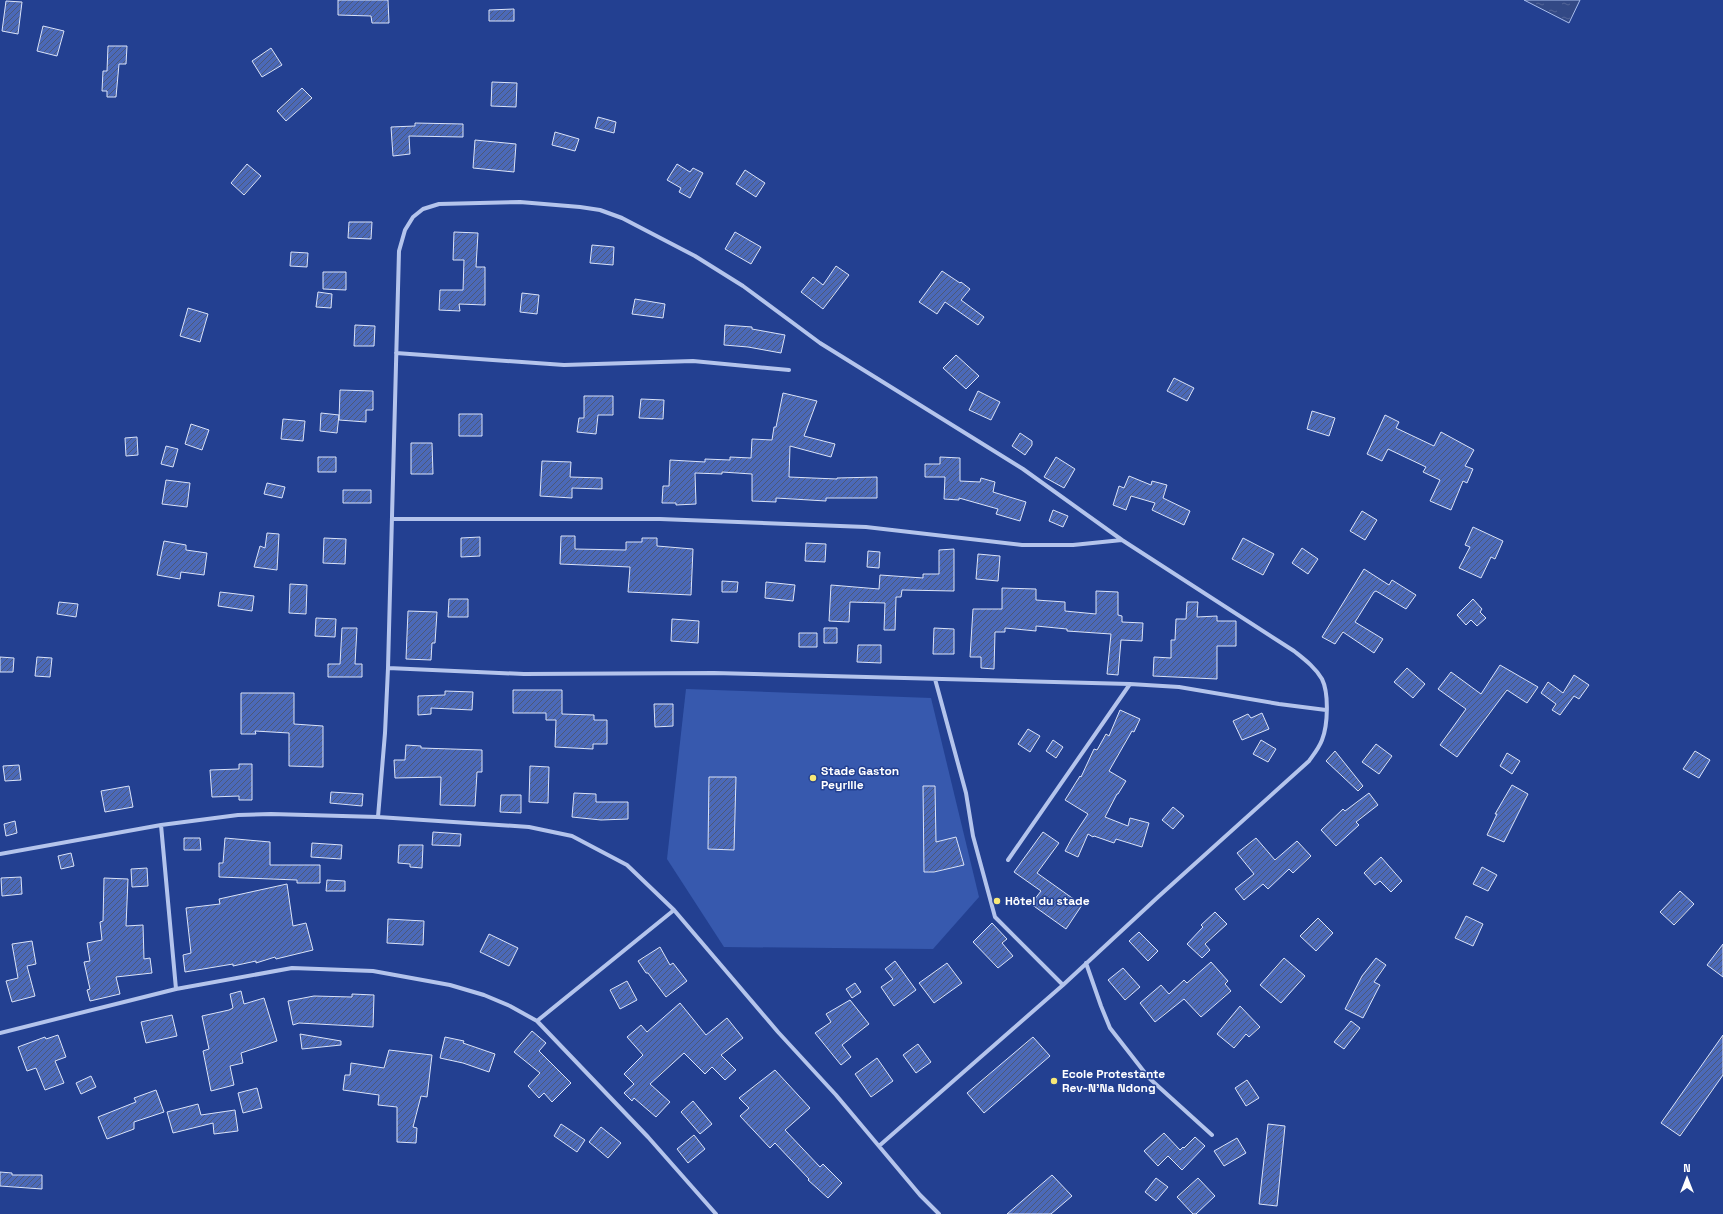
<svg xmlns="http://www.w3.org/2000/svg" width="1723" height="1214" font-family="'Space Grotesk',sans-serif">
<defs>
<pattern id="water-ripples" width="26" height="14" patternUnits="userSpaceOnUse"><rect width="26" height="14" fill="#334985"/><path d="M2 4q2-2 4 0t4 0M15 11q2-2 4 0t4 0" fill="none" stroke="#526497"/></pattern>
<pattern id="building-hatch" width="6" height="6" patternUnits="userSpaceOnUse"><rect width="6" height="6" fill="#4b69b8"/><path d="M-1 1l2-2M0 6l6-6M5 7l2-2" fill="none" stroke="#4c5877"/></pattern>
</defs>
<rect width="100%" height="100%" fill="#234091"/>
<path fill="#3759ae" d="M686,689l245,9 48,199 -46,52 -209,-2 -57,-88z"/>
<path fill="url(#water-ripples)" stroke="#a8bded" d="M1524,0h56l-11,23z"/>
<path fill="url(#building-hatch)" stroke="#dae3f9" d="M338,0h50l1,23h-17l-1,-7 -33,-1z
M6,1l16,1 -4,32 -16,-3z
M514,9v12h-25v-11z
M43,26l21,5 -7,25 -20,-5z
M108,46h19l-1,18h-7l-3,33h-9v-6h-5l1,-20h4z
M271,48l11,17 -20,12 -10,-16z
M492,82l25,1 -1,24 -25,-1z
M302,88l10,10 -26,23 -9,-10z
M598,117l18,5 -2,11 -19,-5z
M415,123l48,1v13l-54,-1 1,18 -17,2 -2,-29 24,-1z
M555,132l24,7 -4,12 -23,-6z
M475,140l41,4 -2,28 -41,-4z
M247,164l14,12 -17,19 -13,-12z
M677,164l13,8 3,-4 10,5 -13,25 -11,-6 2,-4 -14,-8z
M745,170l20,13 -9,14 -20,-13z
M349,222h23l-1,17 -23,-1z
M454,232l24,1 -2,34h9v38l-26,-1 1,7 -21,-1 1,-20h23l1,-30h-11z
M735,232l26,15 -10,17 -26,-15z
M592,245l22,2 -1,18 -23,-2z
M291,252l17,1 -1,14 -17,-1z
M836,266l13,9 -26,34 -22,-17 12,-15 10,8z
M942,271l18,12 1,-1 9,7 -9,11 23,17 -6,8 -33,-23 -8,12 -18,-12z
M323,272h23v18l-23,-1z
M318,292l14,2 -1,14 -15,-1z
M522,293l17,2 -2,19 -17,-2z
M635,299l30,5 -2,14 -31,-4z
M188,308l20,6 -8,28 -20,-6z
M355,325l20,1 -1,20h-20z
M725,325l27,2v2l33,6 -4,18 -33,-6 -24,-2z
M956,355l23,21 -13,13 -23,-21z
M1174,378l20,10 -7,13 -20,-10z
M340,390l33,1v19h-7v12l-27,-2z
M978,391l22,11 -9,18 -22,-10z
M783,393l34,8 -13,35 31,8 -4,13 -41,-11 -1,31 48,2v-1l40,-1v21h-51v3l-50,-3v4l-24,-1v-27l-30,-2v2l-27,-1 1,31 -20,1v-2h-14l1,-17h6l1,-26 35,2v-3l25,1v-3l21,1 1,-19 20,1 2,-13h2z
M584,396h29v19h-15l-2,19 -19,-2 2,-14h5z
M641,399l23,1 -1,19 -24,-1z
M1312,411l23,7 -6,18 -22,-7z
M321,413l18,2 -2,18 -17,-2z
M459,414h23v22h-23z
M1385,415l14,7 -3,6 38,18 7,-14 33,18 -9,16 8,3 -6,14 -4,-2 -12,29 -21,-9 10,-21 -17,-8 3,-5 -38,-18 -6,12 -15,-7z
M283,419l22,2 -2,20 -22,-2z
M191,424l18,6 -7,20 -17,-6z
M1020,433l12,8v4l-7,10 -13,-9z
M137,437l1,18 -12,1 -1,-18z
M411,443h21l1,31h-22z
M166,446l12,3 -5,18 -12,-3z
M318,457h18v15h-18z
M940,457l20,1v23l20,1 1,-4 14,4 -2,10 33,10 -6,19 -24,-7 2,-5 -39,-11v2l-15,-1 1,-22h-20v-13h15z
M1056,457l19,12 -11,19 -20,-11z
M542,461l29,1 -1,15 32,1v11l-30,-1v10l-32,-2z
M1129,476l22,9 1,-4 15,4 -4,13 27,13 -6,14 -32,-15 3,-7 -24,-7 -5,14 -13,-5 6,-19 5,2z
M166,480l24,3 -3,24 -25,-3z
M267,483l18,4 -3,11 -18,-4z
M343,490h28v13h-28z
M1053,510l15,6 -5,11 -14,-6z
M1362,511l15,9 -12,20 -15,-9z
M1473,527l30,14 -8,18 -4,-2 -10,21 -22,-10 11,-21 -5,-2z
M267,533l12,1 -2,36 -23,-3 6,-21 5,2z
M561,536h14v13l51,1v-8h16v-4h15v8l36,3 -2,46 -63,-3 2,-25 -70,-3z
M480,537v19l-19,1v-19z
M324,538l22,1 -1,25 -22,-1z
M1243,538l31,16 -11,21 -31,-16z
M164,541l22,4v5l21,3 -3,22 -23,-3 -1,7 -23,-4z
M806,543l20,1 -1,18 -20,-1z
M1302,548l16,11 -10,15 -16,-11z
M954,549v42l-52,-1 -1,7h-5l-1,33h-11l1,-27 -35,-1 -1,20 -20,-1 2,-36 48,4 1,-14 43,3v-4h16v-24z
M868,551l12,1 -1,16 -12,-1z
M978,554l22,2 -2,25 -22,-2z
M1364,569l25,16 3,-5 24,15 -10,14 -30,-18 -2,1 -19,30 28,17 -9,14 -31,-21 -8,12 -13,-7z
M722,581l16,1 -1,10h-15z
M766,582l29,3 -2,16 -28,-3z
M290,584l17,1 -1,29 -17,-1z
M1002,588l34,1v11l29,2v9l31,3v-23l22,1v23l4,1v6l21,1 -1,18 -21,-1 -3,35 -11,-1 4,-40 -44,-3v-2l-31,-3v5l-31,-3v4h-10l-1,37 -13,-1v-11h-11l3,-48h29z
M220,592l34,4 -2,15 -34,-5z
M449,599h19v18h-20z
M1473,599l9,10 -2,3 6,6 -9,8 -6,-6 -5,5 -9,-10z
M59,602l19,2 -2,13 -19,-3z
M1187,602h11l-1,15 20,-1v5h19v25h-19v33l-64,-3 1,-19 17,1v-18h4l1,-21h10z
M408,611l29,1 -2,31h-3l-1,17 -25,-1z
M316,618l20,1 -1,18 -20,-1z
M672,619l27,2 -1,22 -27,-2z
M342,628h15l-2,36h7v13h-34v-13h12z
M824,628h13v15h-13z
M934,628l20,1v25h-21z
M799,633h18v14h-18z
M858,645h23v18l-24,-1z
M0,657l14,1 -1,14h-13z
M37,657l15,1 -2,19 -15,-1z
M1500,665l38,22 -11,16 -20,-13 -50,67 -17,-12 26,-36 -28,-20 13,-17 30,22z
M1407,668l18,16 -12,14 -19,-16z
M1574,675l15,10 -10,14 -5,-3 -14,19 -8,-5 4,-6 -15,-11 7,-11 15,11z
M513,690h49v24l32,1v5h13v24h-14v5l-38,-2 1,-27h-10v-7h-33z
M445,691l28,1 -1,18 -41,-2v6l-13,1v-19l27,-1z
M241,693h53v31l29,2v41l-34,-1v-33l-34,-2 1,3h-15z
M654,704h19v22l-18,1z
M1120,710l20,9 -6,13 -2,-1 -23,40 17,10 -8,13h-1l-12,23 23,9 2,-8 19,5 -7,24 -26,-8 -2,4 -20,-7 -1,1 -5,-3 -10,23 -13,-6 7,-13 16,-24 -23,-14 15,-24 1,1 13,-28 3,1 9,-16 3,2z
M1262,713l7,16 -27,11 -9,-19 15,-7 3,4z
M1028,729l12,7 -10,16 -12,-8z
M1053,740l10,7 -7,11 -10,-7z
M1261,740l15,9 -8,13 -15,-8z
M1376,744l16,12 -13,18 -17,-12z
M406,745l15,1v2l61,2v22h-5l-2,34 -35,-1 1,-28 -46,1 -1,-18h11z
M1335,751l28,35 -5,5 -32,-30z
M1695,751l15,9 -11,18 -16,-9z
M1507,753l13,8 -8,13 -12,-8z
M239,764h13v36h-13v-4l-27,1 -2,-27 29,-1z
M19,765l2,15 -16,1 -2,-15z
M530,766l19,1 -1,36 -19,-1z
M709,777h27l-2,73 -26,-1z
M1512,785l16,9 -24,48 -17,-7 10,-21h-2z
M129,786l4,21 -28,5 -4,-21z
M923,786h12l1,56 20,-5 8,28 -30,7h-10z
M331,792l32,2 -1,12 -32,-3z
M574,793l22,1v8h32v17l-27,1 -29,-3z
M1369,793l9,12 -22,17 3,3 -23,21 -15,-16 22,-21 2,2z
M501,795h20v18l-21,-1z
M1173,807l11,9 -11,13 -11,-9z
M15,821l2,12 -11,3 -2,-12z
M433,832l28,2 -1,12 -28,-1z
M1043,832l16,11 -22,30 45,32 -16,24 -35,-25 10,-13 -27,-19z
M184,838h16l1,12h-17z
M225,838l45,4v23h50v18h-23v-3l-78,-3v-14h4z
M1256,838l19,22 22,-19 14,15 -18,17 -4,-4 -21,20 -5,-5 -19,16 -9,-11 19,-15 -17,-21z
M312,843l30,2 -1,14 -30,-2z
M399,845h24l-1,23 -12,-1v-3l-12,-1z
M71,853l3,13 -13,3 -3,-13z
M1381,857l21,24 -11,11 -11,-11 -5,4 -11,-12z
M1482,867l15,8 -9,16 -15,-7z
M147,868l1,18 -16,1 -1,-18z
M21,877l1,17 -20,2 -1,-18z
M104,878l24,1 -2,47 17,-1 1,34 6,-1 2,15 -36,4 4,17 -30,7 -3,-11 3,-1 -6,-27 6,-1 -3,-18 15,-3 -2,-18 3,-1z
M327,880l18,1v10h-19z
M287,884l6,42 13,-3 7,27 -37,9 -1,-2 -19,6v-2l-23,5v-2l-48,8 -2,-17 8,-2 -5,-45 34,-4 -1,-5z
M1680,891l14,13 -20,21 -14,-13z
M1215,912l12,12 -22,20 5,6 -8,8 -15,-14 16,-17 -2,-2z
M1466,916l17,8 -10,22 -18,-8z
M1318,918l15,15 -17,18 -16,-15z
M388,919l36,2 -1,24 -36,-2z
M992,923l15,16 -5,4 11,13 -15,12 -25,-26z
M1139,932l19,19 -10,10 -19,-20z
M489,934l29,14 -9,18 -29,-14z
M32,941l4,23 -9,2 8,30 -23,6 -6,-21 12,-3 -6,-34z
M1723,944v33l-16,-12z
M660,947l10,18 3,-2 14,18 -21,16 -18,-24h-2l-8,-12z
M1284,958l21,18 -24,27 -21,-18z
M1376,958l10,7 -12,17 6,3 -17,33 -18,-9 17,-33z
M895,961l21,29 -22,16 -13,-19 12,-8 -8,-10z
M1211,962l17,19 -3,3 6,7 -30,26 -17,-18 -29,23 -15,-19 21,-18 8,9 15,-14 3,3z
M947,963l15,20 -28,20 -15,-20z
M1123,968l17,19 -15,13 -17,-20z
M627,981l10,19 -17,9 -10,-19z
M855,983l6,9 -9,6 -6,-9z
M241,991l3,13 20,-6 13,43 -36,12 2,10 -13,3 4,19 -23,6 -8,-40 6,-2 -7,-33 27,-6 4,-2 -3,-14z
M352,994l22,1 -1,32 -74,-4 -6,2 -5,-24 26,-5 38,1z
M850,1000l19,24 -27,21 9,12 -10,8 -26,-32 16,-11 -5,-8z
M680,1003l26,32 21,-17 16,20 -22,17 15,15 -11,10 -13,-13 -7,7 -21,-21 -34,31 20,18 -14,15 -22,-19 -2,3 -8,-8 10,-9 -10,-10 19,-19 -16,-18 14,-12 6,7z
M1240,1006l20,21 -11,10 -3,-3 -12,14 -17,-14z
M172,1015l5,21 -31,7 -5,-21z
M1351,1021l9,7 -16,21 -10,-7z
M532,1031l14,12 -7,8 32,32 -19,19 -8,-9 -5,5 -11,-12 12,-13 -26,-21z
M300,1034l41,7v4l-39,4z
M58,1035l8,22 -11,4 9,22 -19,7 -9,-22 -9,3 -9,-24 27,-10 1,2z
M1723,1035v40l-43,61 -19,-13z
M445,1037l19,4 -1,2 32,11 -6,18 -26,-9 -23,-5z
M1033,1037l17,19 -66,57 -17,-20z
M918,1044l13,18 -15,11 -13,-18z
M389,1050l43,5 -5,42 -6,-1 -8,31 4,1 -1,15 -19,-1v-35l-19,-2 1,-10 -36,-5 2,-15h5l1,-12 33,5z
M877,1058l16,23 -22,16 -16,-23z
M775,1070l35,38 -25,22 35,37 3,-3 19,19 -14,15 -20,-18 1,-1 -34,-36 -5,5 -30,-32 9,-8 -10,-10z
M91,1076l5,11 -15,7 -5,-11z
M1247,1080l12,18 -13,8 -11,-18z
M257,1088l5,20 -19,5 -5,-20z
M156,1090l8,22 -30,10v7l-27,10 -9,-22 38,-15 -2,-4z
M693,1101l19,23 -12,10 -19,-22z
M198,1104l3,11 34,-5 3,21 -24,3 -1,-11 -40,10 -6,-21z
M561,1124l24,16 -8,12 -23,-16z
M1268,1124l17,2 -8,80 -18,-2z
M601,1127l20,16 -13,15 -19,-16z
M1164,1133l16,17 3,-3 1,1 11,-11 10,9 -23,24 -14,-14 -10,10 -14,-15z
M694,1135l11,14 -17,14 -11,-14z
M1237,1138l9,15 -22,13 -10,-15z
M0,1172l12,1v2h30v14l-42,-3z
M1052,1175l20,21 -21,18h-44z
M1156,1178l12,9 -12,14 -11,-9z
M1198,1178l17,18 -19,18h-3l-16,-17z"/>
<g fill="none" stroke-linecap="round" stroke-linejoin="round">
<path stroke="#b4c4ec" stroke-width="4" d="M396,353l168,12 129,-4 96,9
M392,519h268l206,8 156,18h51l49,-5
M388,668l136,6 190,-1 416,11 49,3 100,17 47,6
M935,679l31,114 7,43 22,81 68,68
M378,817l7,-84 3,-65 11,-417 6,-21 8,-13 10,-8 16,-5 81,-2 60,5 20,3 22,8 73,38 48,30 77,57 203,126 99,71 172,111c10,8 21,16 28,28 7,14 6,46 0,61 -3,8 -8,14 -13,21l-151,136 -95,88 -184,161
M161,825l15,164
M0,854l161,-29 77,-10 33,-1 107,3 151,10 43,9 55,29 47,45 104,122 58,63 84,100 19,19
M1008,860l122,-176
M1086,963l15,43 9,22 39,50 63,57
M537,1021l137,-111
M0,1033l176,-44 116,-21 81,3 77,14 34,10 26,11 27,15 111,116 68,77"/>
</g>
<g fill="#f8e877" stroke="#234091" stroke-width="1.5">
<circle cx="813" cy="778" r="4"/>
<circle cx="997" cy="901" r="4"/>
<circle cx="1054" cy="1081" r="4"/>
</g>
<g text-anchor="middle" stroke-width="3" stroke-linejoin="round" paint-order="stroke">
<g font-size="12" font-weight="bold" fill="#fff" stroke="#234091" text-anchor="start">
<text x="821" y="775">Stade Gaston<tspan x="821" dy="14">Peyrille</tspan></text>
<text x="1005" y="905">Hôtel du stade</text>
<text x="1062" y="1078">Ecole Protestante<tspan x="1062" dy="14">Rev-N’Na Ndong</tspan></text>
</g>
</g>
<g transform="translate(1687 1178)" stroke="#234091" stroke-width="3" paint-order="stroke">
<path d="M0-3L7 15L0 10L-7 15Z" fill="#ffffff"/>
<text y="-6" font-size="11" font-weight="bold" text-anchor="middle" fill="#ffffff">N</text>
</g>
</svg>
